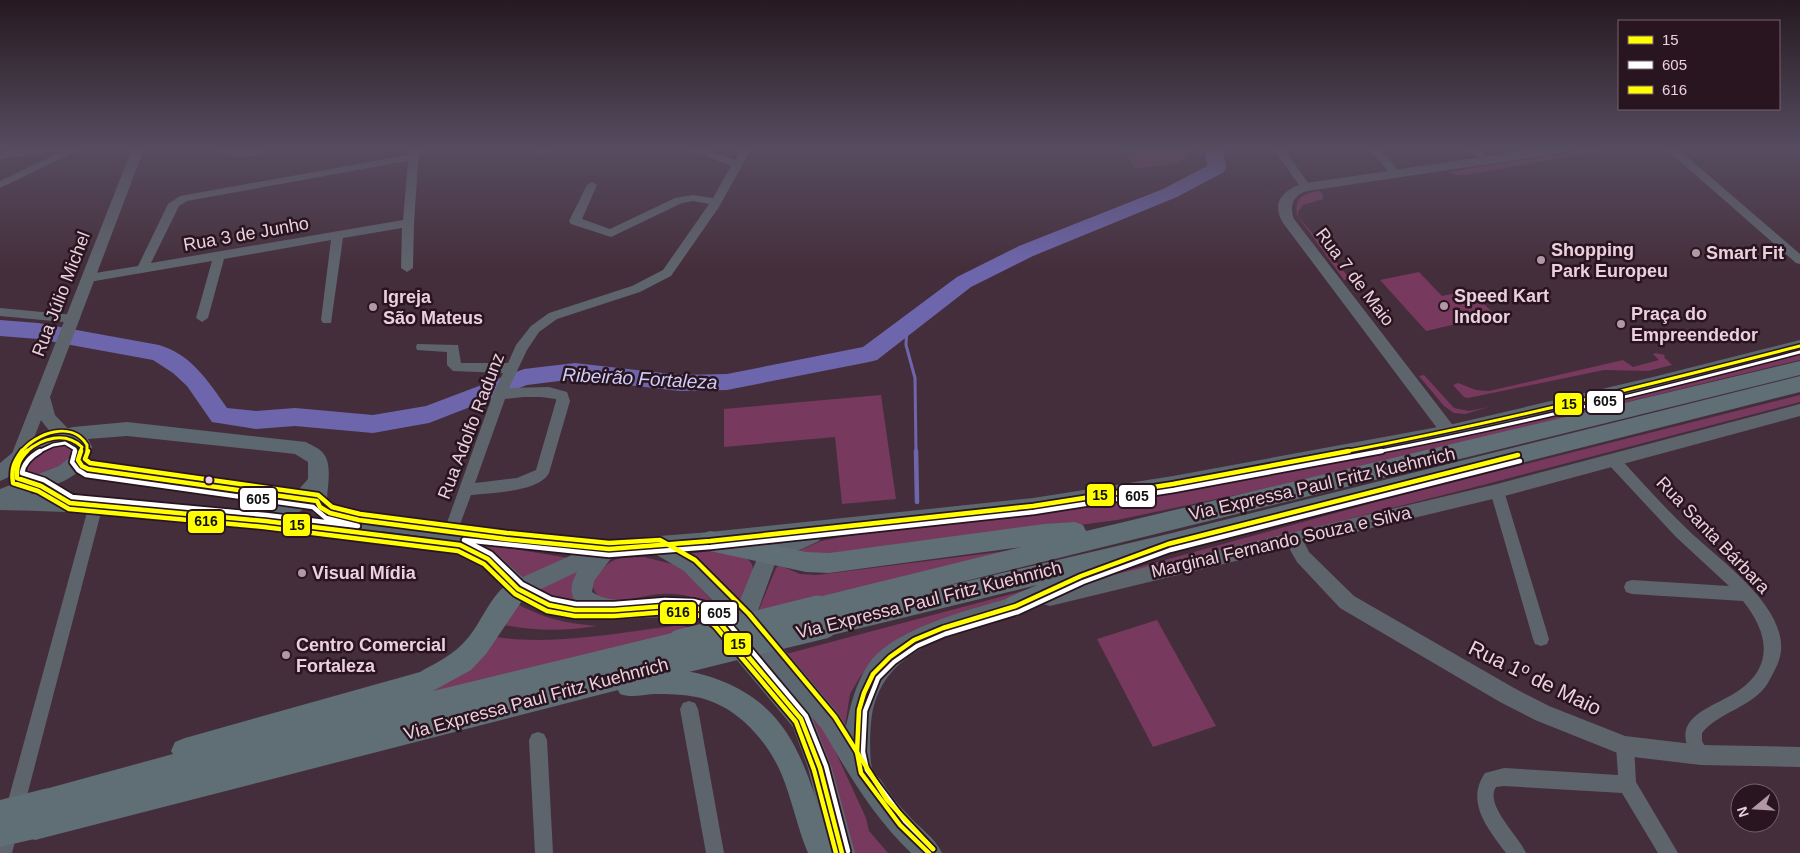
<svg xmlns="http://www.w3.org/2000/svg" width="1800" height="853" font-family="Helvetica,sans-serif">
<rect width="100%" height="100%" fill="#452e3b"/>
<path fill="#77395d" d="M1122,149h71l-13,14 -44,6z
M1590,149h9l1,2 -135,24h-8l-9,-3z
M1320,191l3,4v4l-20,6 -5,7v4l52,63 -6,1 -47,-65c-3,-18 7,-22 23,-24z
M1419,272l23,24 28,-6 25,25 -69,16 -46,-51z
M1655,353l10,2 -1,2 8,8 -24,6 -44,-1 -136,28 -4,-1 -11,-12 5,-2 18,7 13,1 134,-31 10,7 26,-7 -6,-6z
M1800,354v6l-507,123 -176,37 -281,37 -47,-2 32,-14 26,-5c98,-13 197,-22 295,-38 221,-37 440,-90 658,-144z
M1424,375l30,33 15,3 20,-4 -24,7 -11,-1 -10,-7 -25,-30z
M881,395l15,104 -54,5 -7,-67 -111,10v-38z
M1800,395v7l-317,83 -379,96 -1,-4 280,-77z
M60,443l8,2 5,4c-3,19 -29,31 -45,23 -4,-19 18,-24 32,-29z
M484,544l91,15 -47,22z
M1021,549l-263,63 18,-44 3,-3 21,9 17,1z
M719,550c8,3 19,4 27,8 17,10 -1,35 -7,47l-52,-51z
M644,557l32,8 14,10 25,30c-17,-7 -34,-12 -53,-11 -21,0 -66,21 -70,-12 20,-25 20,-24 52,-25z
M584,567l-9,35 -25,-7 -11,-7z
M1026,590v5l-100,30 -24,11 -22,17 -20,24 -10,17 -5,32 -59,-72z
M519,605c30,15 46,18 78,21 -32,5 -61,5 -93,-1l8,-16z
M1157,620l59,106 -63,21 -56,-108z
M682,625l17,7 -472,115 174,-50 95,-60c61,9 125,-5 186,-12z
M803,707l23,24 40,87 3,13 19,22h-36z"/>
<g fill="none" stroke-linecap="round" stroke-linejoin="round">
<path stroke="#6e66ac" stroke-width="3" d="M907,325l-1,20 9,33 1,74"/>
<path stroke="#6e66ac" stroke-width="4.5" d="M916,451l1,51"/>
<path fill="#6e66ac" fill-rule="evenodd" d="M1205,149h18l3,19 -2,4 -47,25 -144,59 -62,31 -94,73 -8,2 -142,28 -47,1 -105,-12 -48,6 -98,38 -56,10 -78,-7 -39,3 -44,-7 -25,-36 -14,-13 -20,-13 -115,-21 -38,-3v-16l38,3 121,22c32,9 50,37 68,63l29,3 39,-3 78,7 53,-9 98,-37 51,-6 105,12 47,-1 136,-27 94,-70 62,-31 144,-57 44,-23z"/>
<path fill="#5e646c" fill-rule="evenodd" d="M24,149h29l-5,3 -48,7v-6z
M67,149h14l-81,39v-7z
M218,149h49c-11,10 -38,12 -49,0z
M409,149h10l-5,74 -1,45 -6,4 -6,-4 1,-40 -59,10 -12,85h-8l-2,-3 10,-80 -107,19 -16,59 -6,4 -6,-4 16,-57 -123,21 -6,-4 6,-4 49,-8 30,-62 12,-8 228,-41zM408,161l-5,59 -252,43 28,-57 8,-5z
M539,149h10l-2,5h-8z
M689,149h16l30,11 6,-11h10l-32,58 -48,69 -31,16 -83,27 -18,13 -12,18 -18,38 40,-1 18,5 3,9 -21,72c-10,19 -58,20 -78,22l-15,40 -5,2 -5,-2 -2,-4 49,-137 10,-21 -50,-2 -6,-6v-13l-30,-2 -1,-3 1,-3 41,1 3,18h47l8,-18 15,-19 18,-13 83,-27 31,-16 46,-66 -16,-3 -11,2 -71,34 -40,-13 -2,-3 18,-36 5,-3 5,3 -15,34 28,10 65,-31 18,-3 20,3 18,-32zM523,397h18l15,2v2l-20,69 -19,8 -42,5 30,-84z
M1273,149h11l27,38 -1,2h-8z
M1369,149h11l20,23 1,2 -1,2h-8z
M1468,149h11l12,13 -5,3 -4,-1z
M1666,149h12l122,105v10l-4,-1z
M0,308l74,7 6,4 -6,4 -74,-7z
M1613,454l5,2c22,24 44,49 68,72 30,30 99,75 95,123 -1,11 -8,22 -13,32 -16,25 -48,28 -66,50v8l8,14 -3,6 -6,3 -6,-3c-29,-44 14,-51 43,-70 38,-26 29,-60 5,-90l-111,-7 -6,-2 -2,-5 2,-5 6,-2 97,6 -53,-49 -68,-73 -2,-4 2,-4z
M1497,485l5,2 2,4 45,148 -2,5 -6,2 -6,-2 -2,-5 -43,-148 2,-4z
M96,499l5,2 2,4 -91,348h-12v-23l89,-325 2,-4z
M689,701l6,2 3,6 26,144h-18l-26,-144 3,-6z
M538,732l6,2 3,6 6,113h-18l-6,-113 3,-6z
M1625,738l6,2 3,6 2,36 42,71h-20l-36,-60 -118,-7 -8,1c-12,18 24,50 30,66h-20c-18,-24 -41,-51 -21,-80l19,-5 114,7 -2,-29 3,-6z"/>
<path fill="#5e646c" fill-rule="evenodd" d="M132,149h12l-94,248 5,18 20,21 -2,4c-13,4 -25,-10 -32,-20l-18,46 -6,2 -6,-2 -2,-5z
M1536,149h33l-6,4 -256,38c-14,4 -18,15 -13,28l161,209 2,4 -2,4 -6,2 -6,-2 -160,-213c-13,-22 2,-35 23,-40z
M1800,404v12l-303,82 -192,46 4,8 45,44 160,92 35,18 76,30 76,9 99,2v20l-99,-2 -76,-9 -90,-36 -35,-18 -160,-94 -43,-46 -8,-14 -239,58 -7,-2 -2,-6 2,-6 7,-2 447,-106z"/>
<path fill="#5c676f" fill-rule="evenodd" d="M1800,340v12l-147,39 -204,48 -276,53 -140,22 -212,23 -2,4 -43,20 -20,55 82,97 8,13c5,-22 9,-41 22,-61 25,-38 106,-56 148,-69l8,3 3,7 -3,7c-59,21 -139,28 -152,102 -2,11 -3,42 0,53 1,4 6,9 9,12 8,13 17,25 28,36 11,12 26,22 33,37h-31c-40,-39 -61,-77 -89,-124l-10,-12 20,51 23,85h-26l-21,-85 -15,-41 -82,-98 -11,-10 -17,-3 -82,4 -48,-4 -18,-7 -25,-13 -2,-5 -19,-19 -19,-14 -42,-10 -3,-6 2,-5 -46,-6 2,4 -3,6 -7,3c-124,-17 -248,-32 -373,-34v-21l59,-23 11,-9 2,-10 -8,-4 -22,8 -35,27 -7,3v-18l23,-19 21,-10 29,-7 54,-5 179,20c5,3 13,6 17,11 10,11 4,35 4,48l8,5 24,6 147,18 103,10 101,-8 323,-34 140,-22 276,-51 204,-48zM127,436l168,18 13,8v17l-15,17 -29,17 -194,-18 -40,-1c28,-12 53,-13 62,-47l-4,-8zM309,505l4,8 16,8 -35,-5zM775,543l-14,6 -21,51 -42,-41 -12,-7zM482,544l92,10 -51,23 -27,-24zM655,554l29,17 52,54 27,32c-13,-15 -30,-41 -47,-51 -40,-23 -94,7 -124,-14l2,-11 18,-24zM577,572c-5,10 -8,17 -3,27l-21,-3 -14,-6z"/>
<path fill="#606e76" fill-rule="evenodd" d="M1800,361v14l-875,216 243,-57 632,-158v16l-691,176 -3,9 -90,40 -9,-3 -3,-8 3,-8 30,-13 -213,52 -9,-3 -3,-8 4,-8 -7,-2 -3,-8 3,-8 9,-3 203,-50 -192,26 -23,-1 -96,-21 -8,-3 -4,-7 4,-7 8,-3 96,21 23,1 215,-29 31,-2 8,3 3,6z
M518,578l9,4 3,7 -44,65 -15,16 -38,21 247,-60 9,3 4,8 -4,8 -3,1 4,2 4,8 -4,8 -5,2c16,2 30,7 44,13 63,29 75,81 96,141 4,10 8,19 12,28h-29c-11,-26 -16,-54 -27,-80 -15,-35 -47,-69 -85,-76 -14,-3 -28,-3 -42,-3 -13,1 -23,4 -34,0l-2,-4 -583,150 -10,-4 -4,-10 4,-10 13,-5 -4,-10 4,-10 135,-37 -2,-3 4,-9 10,-4 235,-66c17,-10 34,-17 47,-33 16,-18 26,-52 51,-61z"/>
<path stroke="#606e76" stroke-width="25" d="M680,642l138,-34
M681,661l143,-35
M0,813l48,-12
M0,834l35,-8"/>
<g stroke="#291520" stroke-width="6">
<path id="bus-1-far1" d="M26,452c16,-14 39,-21 56,-5l-2,5
M1343,452c154,-29 305,-67 457,-106"/>
</g>
<g stroke="#291520" stroke-width="8">
<path id="bus-1" d="M27,451c-8,8 -11,15 -10,27l24,8 29,17 195,18 195,24 28,14 30,30 31,16 26,5h39l51,-4 27,1 14,4 13,11 82,97 19,49 22,85
M81,451l-3,9 4,6 6,3 229,32 3,6 10,6 29,7 147,19 103,10 101,-8 323,-35 140,-22 176,-33
M929,853l-29,-28 -39,-52 -4,-21 2,-42 5,-17 9,-19 17,-17 24,-17 29,-12 73,-22 65,-30 87,-32 350,-89"/>
</g>
<g stroke="#291520" stroke-width="6">
<path id="bus-2-far1" d="M38,452l15,-7 12,-2 10,6 -1,3
M1376,452c142,-27 283,-63 424,-100"/>
</g>
<g stroke="#291520" stroke-width="8">
<path id="bus-2" d="M40,451c-9,5 -16,11 -18,22l22,7 28,17 194,18 92,11 -32,-8 -13,-11 -227,-32 -8,-5 -6,-8 3,-11
M933,849l-28,-28 -38,-51 -4,-18 2,-41 13,-33 16,-16 23,-16 28,-12 73,-22 65,-30 87,-32 350,-89
M848,851l-22,-85 -20,-50 -82,-98 -15,-13 -16,-4 -28,-1 -51,4h-38l-25,-5 -29,-15 -31,-30 -27,-14 145,15 102,-8 323,-35 140,-22 208,-39"/>
</g>
<g stroke="#291520" stroke-width="6">
<path id="bus-3-far1" d="M21,452c15,-19 51,-32 66,-7v7"/>
</g>
<g stroke="#291520" stroke-width="8">
<path id="bus-3" d="M22,451c-8,11 -11,18 -9,32l25,8 31,18 195,18 194,24 26,13 31,30 32,17 28,5h39l51,-4 26,1 12,4 12,9 81,96 18,48 22,83
M88,451l-3,8 5,4 228,32 14,12 28,7 147,19 102,10 51,-3 35,20 54,54 86,103 52,83 46,49"/>
</g>
<use href="#bus-1-far1" stroke="#ff0" stroke-width="3"/>
<use href="#bus-1" stroke="#ff0" stroke-width="4.5"/>
<use href="#bus-2-far1" stroke="#fff" stroke-width="3"/>
<use href="#bus-2" stroke="#fff" stroke-width="4.5"/>
<use href="#bus-3-far1" stroke="#ff0" stroke-width="3"/>
<use href="#bus-3" stroke="#ff0" stroke-width="4.5"/>
</g>
<linearGradient id="sky" x2="0" y2="1"><stop stop-color="#261920"/><stop offset="0.55" stop-color="#564c60"/><stop offset="1" stop-color="#564c60" stop-opacity="0"/></linearGradient>
<rect width="1800" height="269" fill="url(#sky)"/>
<g fill="#b297a5" stroke="#291520" stroke-width="2">
<circle cx="1696" cy="253" r="5"/>
<circle cx="1541" cy="260" r="5"/>
<circle cx="1444" cy="306" r="5"/>
<circle cx="373" cy="307" r="5"/>
<circle cx="1621" cy="324" r="5"/>
<circle cx="302" cy="573" r="5"/>
<circle cx="286" cy="655" r="5"/>
</g>
<circle fill="#ecd0de" stroke="#291520" stroke-width="2" cx="209" cy="480" r="4.5"/>
<g text-anchor="middle" stroke-width="5" stroke-linejoin="round" paint-order="stroke">
<g font-size="18" fill="#ecd0de" stroke="#291520">
<text transform="translate(246 234) rotate(-10)" y="6">Rua 3 de Junho</text>
<text transform="translate(1355 277) rotate(53)" y="6">Rua 7 de Maio</text>
<text transform="translate(61 294) rotate(-69)" y="6">Rua Júlio Michel</text>
<text transform="translate(471 426) rotate(-69)" y="6">Rua Adolfo Radunz</text>
<text transform="translate(1322 484) rotate(-13)" y="6">Via Expressa Paul Fritz Kuehnrich</text>
<text transform="translate(1713 535) rotate(46)" y="6">Rua Santa Bárbara</text>
<text transform="translate(1281 542) rotate(-13)" y="6">Marginal Fernando Souza e Silva</text>
<text transform="translate(929 600) rotate(-14)" y="6">Via Expressa Paul Fritz Kuehnrich</text>
<text transform="translate(536 699) rotate(-15)" y="6">Via Expressa Paul Fritz Kuehnrich</text>
</g>
<g font-size="18" font-weight="bold" fill="#ecd0de" stroke="#291520" text-anchor="start">
<text x="1551" y="256">Shopping<tspan x="1551" dy="21">Park Europeu</tspan></text>
<text x="1706" y="259">Smart Fit</text>
<text x="1454" y="302">Speed Kart<tspan x="1454" dy="21">Indoor</tspan></text>
<text x="383" y="303">Igreja<tspan x="383" dy="21">São Mateus</tspan></text>
<text x="1631" y="320">Praça do<tspan x="1631" dy="21">Empreendedor</tspan></text>
<text x="312" y="579">Visual Mídia</text>
<text x="296" y="651">Centro Comercial<tspan x="296" dy="21">Fortaleza</tspan></text>
</g>
<g font-size="19" font-style="italic" fill="#cfcef8" stroke="#291520">
<text transform="translate(640 378) rotate(3)" y="7">Ribeirão Fortaleza</text>
</g>
<g font-size="21" fill="#ecd0de" stroke="#291520">
<text transform="translate(1535 678) rotate(26)" y="7">Rua 1º de Maio</text>
</g>
</g>
<g stroke="#291520" stroke-width="2">
<rect x="1586" y="390" width="38" height="24" rx="5" fill="#fff"/>
<rect x="1554" y="392" width="29" height="24" rx="5" fill="#ff0"/>
<rect x="1086" y="483" width="29" height="24" rx="5" fill="#ff0"/>
<rect x="1118" y="484" width="38" height="24" rx="5" fill="#fff"/>
<rect x="239" y="487" width="38" height="24" rx="5" fill="#fff"/>
<rect x="187" y="510" width="38" height="24" rx="5" fill="#ff0"/>
<rect x="282" y="513" width="29" height="24" rx="5" fill="#ff0"/>
<rect x="659" y="601" width="38" height="24" rx="5" fill="#ff0"/>
<rect x="700" y="601" width="38" height="24" rx="5" fill="#fff"/>
<rect x="723" y="632" width="29" height="24" rx="5" fill="#ff0"/>
</g>
<g font-size="14" text-anchor="middle" font-weight="bold" fill="#111">
<text x="1605" y="406">605</text>
<text x="1569" y="409">15</text>
<text x="1100" y="500">15</text>
<text x="1137" y="501">605</text>
<text x="258" y="504">605</text>
<text x="206" y="526">616</text>
<text x="297" y="530">15</text>
<text x="678" y="617">616</text>
<text x="719" y="618">605</text>
<text x="738" y="649">15</text>
</g>
<rect x="1618" y="20" width="162" height="90" fill="#291520" stroke="#77606c"/>
<rect x="1628" y="36" width="25" height="8" fill="#ffff00" stroke="#77606c"/>
<text x="1662" y="45" font-size="15" fill="#ecd0de">15</text>
<rect x="1628" y="61" width="25" height="8" fill="#ffffff" stroke="#77606c"/>
<text x="1662" y="70" font-size="15" fill="#ecd0de">605</text>
<rect x="1628" y="86" width="25" height="8" fill="#ffff00" stroke="#77606c"/>
<text x="1662" y="95" font-size="15" fill="#ecd0de">616</text>
<g transform="translate(1755 808) rotate(252)"><circle r="24" fill="#291520" stroke="#77606c"/>
<path d="M0-4L9 19L0 12L-9 19Z" fill="#b297a5"/>
<text y="-8" font-size="14" font-weight="bold" text-anchor="middle" fill="#ecd0de">N</text>
</g>
</svg>
